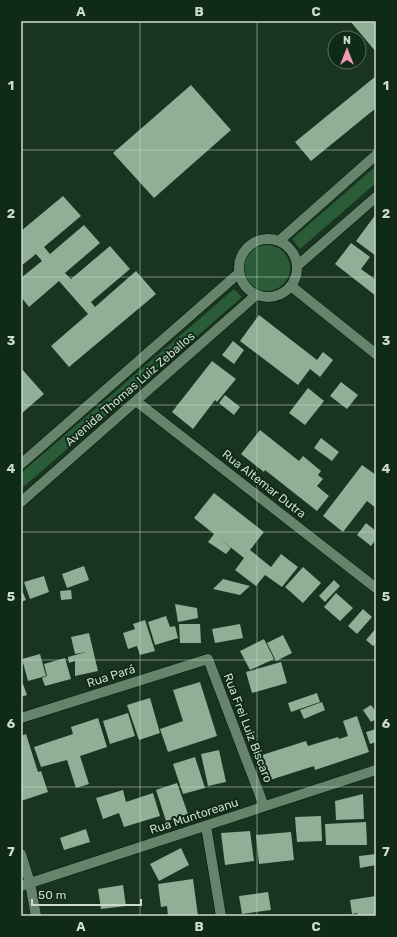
<svg xmlns="http://www.w3.org/2000/svg" width="397" height="937" font-family="Rubik,sans-serif">
<rect width="100%" height="100%" fill="#193420"/>
<path fill="#2a5c38" d="M376,166v17l-76,66 -8,-10z
M244 268a23 23 0 1 1 46 0a23 23 0 1 1-46 0Z
M234,289l8,8 -221,192v-16z"/>
<path fill="#90af96" d="M350,21h26v31z
M376,76v32l-65,53 -16,-19z
M191,85l40,45 -77,68 -41,-45z
M63,196l18,20 -37,31 6,7 34,-29 16,18 -35,30 6,6 39,-33 20,23 -39,33 4,5 41,-36 20,23 -87,73 -18,-21 37,-32 -29,-33 -30,26 -8,-10v-19l21,-17 -6,-7 -15,12v-35z
M376,214v42l-20,-15z
M351,243l19,14 -9,12 15,11v16l-41,-32z
M259,315l58,45 6,-8 10,8 -13,17 -10,-8 -12,16 -58,-44z
M233,341l11,9 -10,14 -12,-9z
M212,361l24,18 -19,23 -2,-2 -22,29 -21,-17z
M21,368l23,26 -23,20z
M341,382l17,13 -11,14 -17,-13z
M308,388l16,13 -19,24 -16,-12z
M225,395l15,12 -6,8 -15,-12z
M260,430l39,31 4,-5 18,15 -3,4 5,4 -6,7 12,10 -12,15 -52,-41 -1,2 -23,-18z
M321,438l18,14 -7,9 -18,-13z
M362,465l14,10v33l-9,-7 -24,31 -20,-16z
M214,493l50,39 -14,18 21,17 10,-13 17,13 -16,20 -17,-12 -9,11 -21,-16 9,-12 -25,-20 12,10 -5,6 -18,-12 6,-8 -20,-16z
M366,523l10,8v8l-5,7 -14,-11z
M84,566l5,14 -22,8 -5,-14z
M303,567l18,16 -18,20 -18,-16z
M44,576l5,16 -19,7 -6,-17z
M223,579l27,7 -10,9 -27,-6z
M334,580l6,6 -15,16 -6,-6z
M21,588l5,12 -5,2z
M71,590l1,9 -11,1 -1,-9z
M336,593l17,15 -13,13 -16,-14z
M175,604l22,4 1,10 -20,4z
M363,609l9,8 -15,17 -9,-8z
M166,616l4,11 5,-1 3,12 -23,7 -7,-23z
M145,620l10,31 -15,4 -3,-9 -9,3 -5,-16 12,-4 -2,-5z
M179,624h21l1,19h-21z
M240,624l3,14 -28,5 -3,-14z
M376,628v15l-3,3 -7,-6z
M89,633l9,38 -23,5v-15l-6,2 -1,-6 18,-5 -11,2 -4,-17z
M283,635l9,18 -16,8 -9,-18z
M264,639l10,20 -24,11 -10,-19z
M40,654l6,22 -18,5 -6,-22z
M65,658l6,21 -26,7 -3,-8 5,-2 -3,-12z
M281,662l6,21 -35,10 -6,-21z
M200,682l17,54 -49,16 -8,-23 23,-8 -10,-31z
M21,684h2l4,11 -6,2z
M317,693l3,9 -29,10 -3,-9z
M150,698l10,35 -21,7 -12,-35z
M322,702l3,8 -21,9 -4,-9z
M371,705l5,7v7l-5,3 -8,-12z
M128,713l7,23 -25,8 -7,-23z
M357,716l12,36 -54,18 -1,-4 -44,14 -8,-25 44,-14 2,5 30,-9 1,2 9,-3 -5,-15z
M98,718l9,29 -27,9 9,28 -13,4 -9,-28 -26,7 -7,-20 39,-13 -2,-7z
M376,729v13l-6,2 -4,-12z
M26,734l12,38 3,-1 7,21 -27,9v-65z
M219,750l7,32 -18,4 -7,-32z
M195,757l10,31 -22,6 -10,-30z
M177,783l11,31 -22,7 -10,-31z
M123,790l3,12 27,-9 7,23 -36,11 -5,-14 -16,6 -7,-21z
M363,794l1,25 -28,1 -1,-19z
M321,816l1,25 -25,1 -2,-25z
M366,822l1,23h-41l-1,-21z
M86,829l4,13 -26,8 -4,-12z
M250,831l4,30 -29,4 -4,-32z
M291,832l3,28 -35,4 -3,-29z
M181,848l8,17 -30,16 -9,-17z
M376,854v11l-16,3 -1,-12z
M193,879l5,37h-30l-1,-10 -6,1 -3,-23z
M123,885l3,21 -25,3 -3,-20z
M268,892l3,18 -29,4 -3,-18z
M376,896v20h-18l-1,-3 -5,1 -2,-14z"/>
<g fill="none" stroke-linecap="round" stroke-linejoin="round">
<g stroke="#021b09" stroke-width="11">
<path id="minor" d="M291,286l85,68
M136,401l240,187
M21,718l187,-59 56,147
M206,826l15,90
M21,854l9,29 6,33
M21,886l355,-116"/>
</g>
<g stroke="#021b09" stroke-width="11">
<path id="secondary" d="M239 268a29 29 0 1 1 58 0a29 29 0 1 1-58 0Z
M279,241l97,-86
M297,266l79,-69
M21,464l218,-191
M21,502l235,-207"/>
</g>
<use href="#minor" stroke="#66846c" stroke-width="10"/>
<use href="#secondary" stroke="#66846c" stroke-width="10"/>
</g>
<path fill="none" stroke="#cbdbce" stroke-width="1" stroke-opacity="0.55" d="M140,21v895M257,21v895M21,150h355M21,277h355M21,405h355M21,532h355M21,660h355M21,787h355"/>
<g text-anchor="middle" stroke-width="4" stroke-linejoin="round" paint-order="stroke">
<g font-size="12" fill="#cbdbce" stroke="#0f2a16">
<text transform="translate(130 389) rotate(-41)" y="4">Avenida Thomas Luiz Zeballos</text>
<text transform="translate(264 484) rotate(38)" y="4">Rua Altemar Dutra</text>
<text transform="translate(111 676) rotate(-18)" y="4">Rua Pará</text>
<text transform="translate(248 728) rotate(69)" y="4">Rua Frei Luiz Biscaro</text>
<text transform="translate(194 816) rotate(-18)" y="4">Rua Muntoreanu</text>
</g>
</g>
<rect width="397" height="937" fill="none" stroke="#0f2a16" stroke-width="44"/>
<g transform="translate(347 50)"><circle r="19" fill="#0f2a16" stroke="#5a7160"/>
<path d="M0-3L7 15L0 10L-7 15Z" fill="#f19ab3"/>
<text y="-6" font-size="11" font-weight="bold" text-anchor="middle" fill="#cbdbce">N</text>
</g>
<path d="M32 899v6h109v-6" fill="none" stroke="#cbdbce" stroke-width="2"/>
<text x="38" y="899" font-size="12" fill="#cbdbce" stroke="#0f2a16" stroke-width="3" paint-order="stroke">50 m</text>
<rect x="22" y="22" width="353" height="893" fill="none" stroke="#cbdbce" stroke-width="1.5"/>
<g font-size="13" text-anchor="middle" font-weight="bold" fill="#cbdbce">
<text x="81" y="16">A</text>
<text x="199" y="16">B</text>
<text x="316" y="16">C</text>
<text x="11" y="90">1</text>
<text x="386" y="90">1</text>
<text x="11" y="218">2</text>
<text x="386" y="218">2</text>
<text x="11" y="345">3</text>
<text x="386" y="345">3</text>
<text x="11" y="473">4</text>
<text x="386" y="473">4</text>
<text x="11" y="601">5</text>
<text x="386" y="601">5</text>
<text x="11" y="728">6</text>
<text x="386" y="728">6</text>
<text x="11" y="856">7</text>
<text x="386" y="856">7</text>
<text x="81" y="931">A</text>
<text x="199" y="931">B</text>
<text x="316" y="931">C</text>
</g>
</svg>
